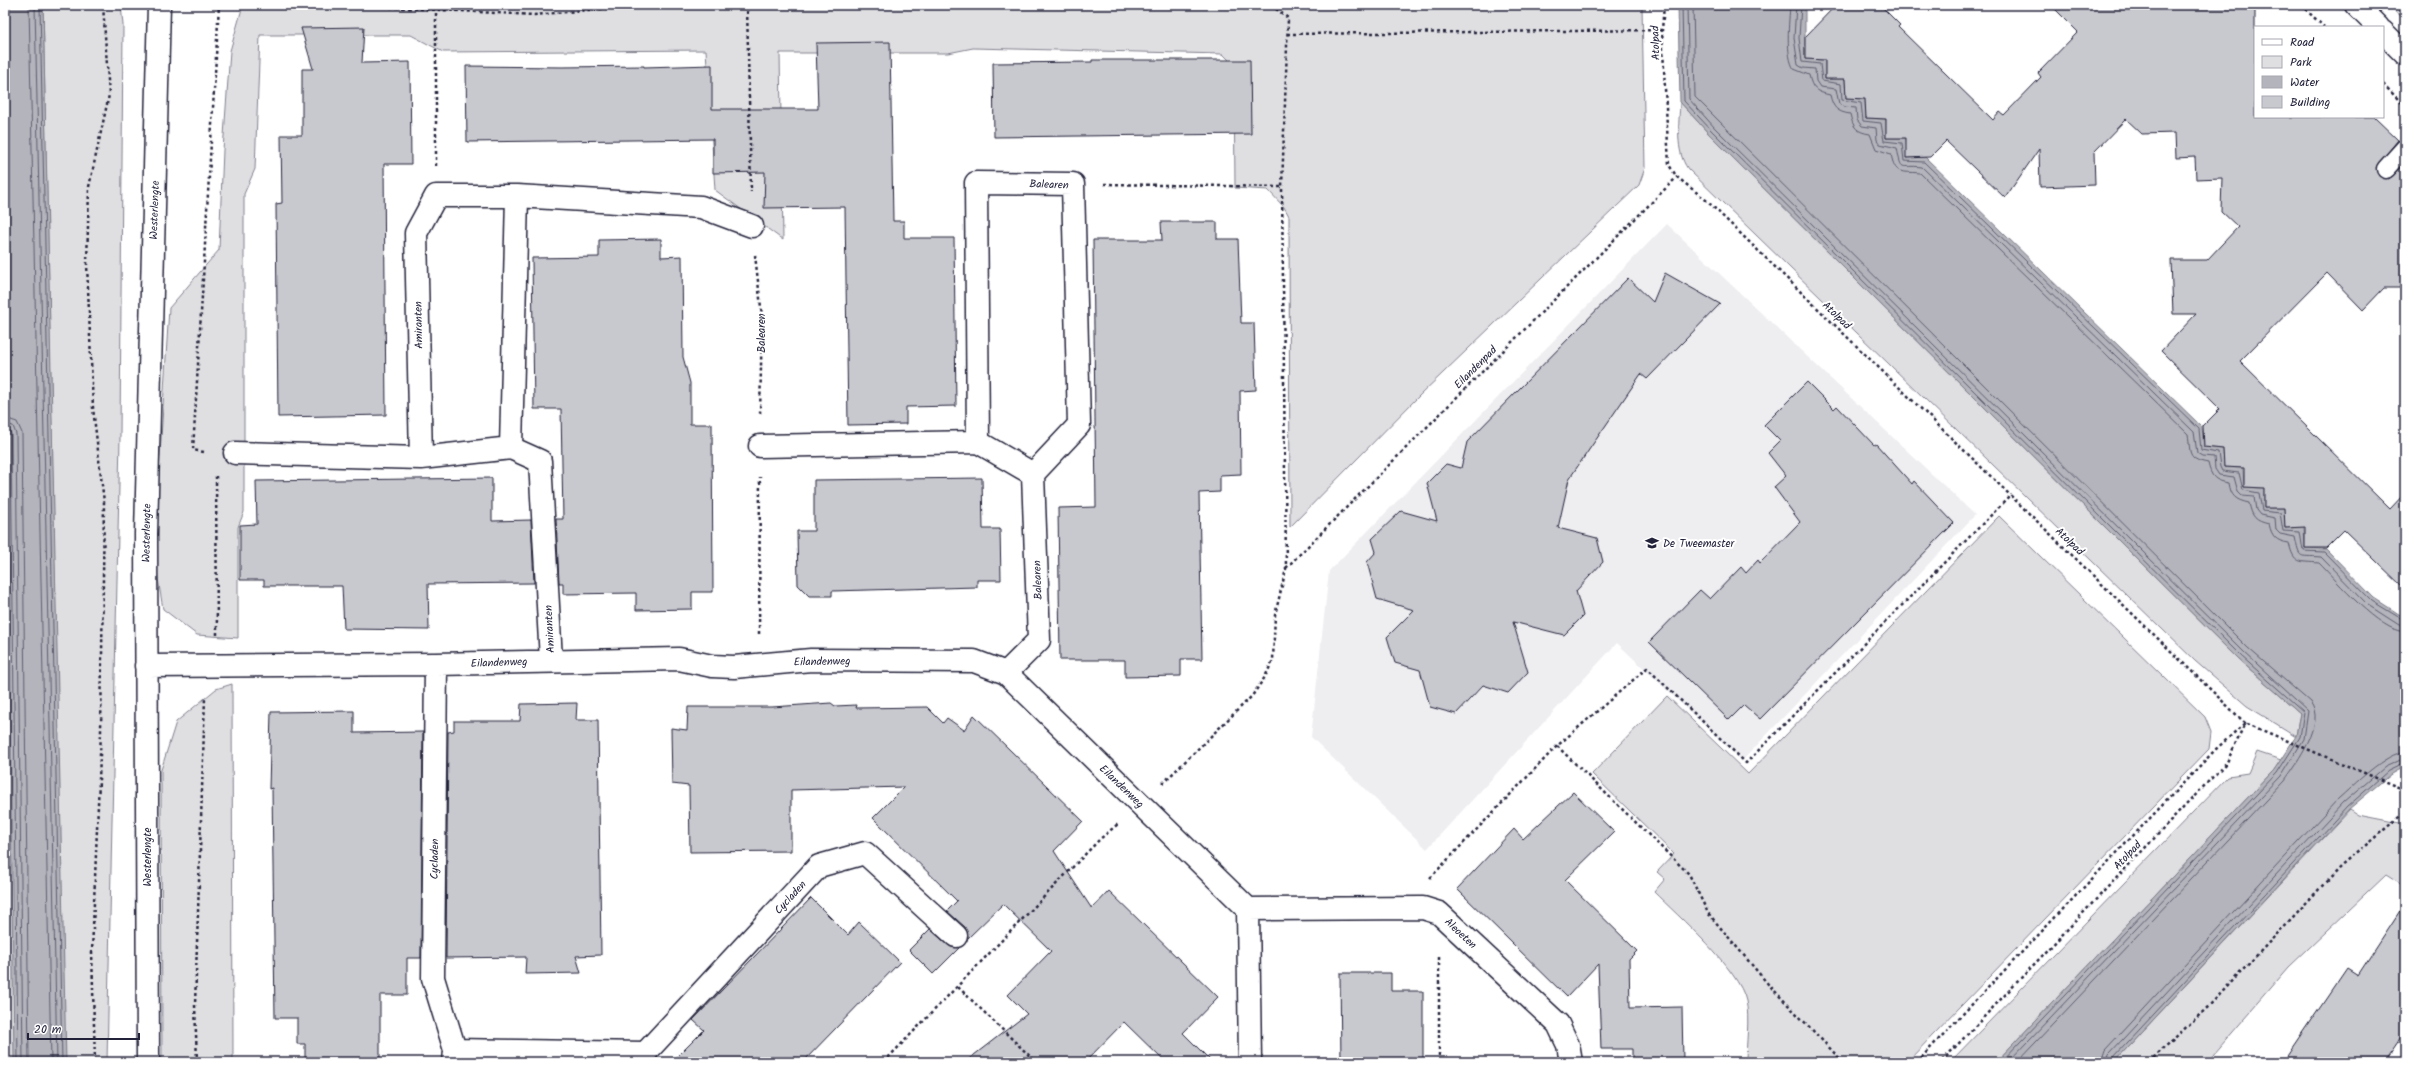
<svg xmlns="http://www.w3.org/2000/svg" width="2410" height="1067" font-family="Kalam,sans-serif">
<rect width="100%" height="100%" fill="#fff"/>
<filter id="ink" filterUnits="userSpaceOnUse"><feTurbulence type="fractalNoise" baseFrequency=".025" numOctaves="2"/><feDisplacementMap in="SourceGraphic" scale="8" xChannelSelector="R" yChannelSelector="G"/><feConvolveMatrix kernelMatrix="1 2 1 2 8 2 1 2 1" color-interpolation-filters="sRGB"/></filter>
<g filter="url(#ink)">
<path fill="#eeeef1" d="M1667,224l308,291 -233,246 -125,-118 -190,206 -116,-112 18,-166z"/>
<path fill="#dfdfe2" stroke="#80808e" d="M5,5h17l9,1057h-26z
M43,5h78l2,20 -3,412 -13,625h-42z
M243,5h1399l3,163 -6,17 -220,211 -129,131 -1,-311 -5,-9 -16,-17 -33,-2 -1,-123 -11,-11 -250,-6 -25,5h-168l3,187 -68,-50 -9,-140 -263,2 -32,-17h-151l-5,134 -11,25v318l-6,15v111l-41,-3 -34,-26 -9,-55 15,-246 50,-58 4,-100 7,-99z
M2389,5h16v15z
M1680,102l29,32 529,525 62,54 -4,23 -49,-30 -52,-45 -507,-492c-13,-18 -9,-45 -8,-67z
M1999,516l206,201 6,15 -2,17 -302,313h-161c0,-18 4,-44 0,-61 -6,-31 -69,-86 -92,-109l11,-13 -8,-7 17,-18 -82,-80 75,-78 81,78z
M232,684l1,378h-71l-1,-292 15,-48 40,-33z
M2257,752l24,8 -7,10 -278,292h-46l278,-286 20,-3z
M2350,809l9,6 46,9v63l-19,-12 -97,92 -82,95h-93z"/>
<path fill="#b4b4bc" stroke="#7a7a88" d="M5,5h38l23,1057h-52l-9,-796z
M1678,5h127v54l20,1v19h20l1,19 19,1 1,19 20,1v19h20l1,20 18,-1 277,270 2,20 19,2 1,18 19,1 1,19 20,1v20h20l1,20 19,-1 1,21 21,1 48,49 31,20v148l-14,8 -42,35 -235,253h-118l278,-292 22,-34 4,-23 -62,-54 -529,-525 -29,-32z"/>
<g fill="none" stroke-linecap="round" stroke-linejoin="round">
<path stroke="#5c5c6f" stroke-width="1" d="M29,5l22,1057
M35,5l22,1057
M40,5l22,1057
M1682,5l2,96 28,30 529,525 63,56 -4,25 -23,36 -276,289
M1687,5l2,94 26,29 529,524 64,59 -4,28 -23,37 -273,286
M1693,5l2,92 553,551 62,54c17,20 -13,61 -25,78l-268,282
M1790,5c-1,16 -5,51 4,64l15,6c3,14 7,17 21,20 3,13 7,17 20,19 3,14 7,18 20,20l6,15 15,5c4,22 11,17 29,19l268,261c3,18 -2,25 20,29 3,14 7,18 21,20 2,13 6,17 20,20 3,14 6,18 20,21 3,13 7,17 20,19 5,22 11,18 30,20 18,18 60,68 86,69
M1796,5l-2,33 4,27 5,3 12,1 1,12 4,6 16,2 3,15 5,3 12,1 1,12 5,6 14,2 1,12 3,4 17,4c5,26 3,16 25,19l272,265 3,21 5,3 12,1 1,12 4,6 15,2 4,15 4,4 12,1 2,13 4,5 15,3 1,12 4,4 15,3c5,24 3,18 26,20l47,48 31,20 6,1
M1801,5l-2,33 3,24 18,2 2,17 19,3 1,16 19,3 2,18 18,2 3,18 18,2 2,18 20,1 275,267 2,21 17,3 2,14 2,4 17,2 4,17 16,3 3,18 18,2 3,18 17,1 3,19 21,1 48,49 33,20
M5,418l12,4 5,11 7,629
M5,424l8,2 3,8 7,628
M5,429l4,1 2,4 7,628
M2101,1062l4,-12 233,-251c15,-13 48,-47 67,-47
M2107,1062l2,-8 234,-251 42,-36 20,-9
M2112,1062l1,-4 234,-251 41,-36 17,-8"/>
</g>
<path fill="#c8c8cf" stroke="#22223b" d="M1836,5h44l20,20 -2,2 95,93 7,-8 4,3 37,-38 -3,-4 40,-41 -27,-27h204v112h119l24,23 -22,27 3,9 10,3 16,-15 -2,124h-19l-21,22 -36,-37 -87,88 150,148 15,-16v96l-61,-59 -18,18h-21v-21l-20,1 -1,-20h-20v-20l-20,-1v-19l-20,-1 -1,-18 -19,-2 -1,-21 17,-17 -59,-58 35,-37h-23l-2,-54h36l31,-33 -17,-16 1,-33 -26,1 -1,-22 -19,1 -1,-25 -33,1 -16,-15 -32,33 1,33 -55,2 -1,-38 -34,49 -59,-57 -16,16 -24,1v-20h-20v-19l-20,-1 -1,-19 -19,-1 -1,-19h-20v-19l-20,-1v-22z
M364,27l-2,36 48,-1 1,102h-27l2,251 -108,2 -2,-213 6,-1 -1,-68h21v-66h11l-12,-41z
M890,42l3,179h11v17h50l2,168 -50,1v17l-58,1 -3,-218 -81,1 1,-36 -52,1v-34l-246,3 -1,-76 96,1 82,-1v1l68,-2v44h106l-2,-66z
M1092,60h158l1,74 -257,3 -1,-74 99,-1z
M1161,222h56v17h21l3,84h13l2,67 -16,1 1,83 -21,1v17l-21,1 3,166h-21v17l-56,1v-17h-65l-2,-152 38,-1 -3,-267h69z
M661,239v18l21,-1 1,101 7,26v41h22l1,168h-21v17l-56,1v-17l-73,1v-11h-4l-3,-64h7l-2,-110h-27l-2,-151 67,-1v-17z
M1665,273l55,31 -73,75 -6,-5 -72,105 -11,49 39,10 6,24 -27,29 7,25 -19,19 -51,-13 15,50 -20,21 -25,-8 -27,29 -26,-7 -10,-37 -25,-7 -8,-26 27,-27 -37,-11 -10,-37 9,-10 -4,-13 29,-28 36,10 -10,-38 19,-19 15,4 6,-26 161,-164 25,24z
M1807,382l27,27 3,-3 37,39 2,-1 36,40 2,-3 40,42 -194,196 -16,-14 -15,15 -80,-78 51,-52 10,9 31,-32 5,6 12,-13 2,3 40,-41 -26,-35 12,-11 -18,-23 12,-12 -16,-16z
M492,478v43l39,-1 3,63 -106,1 1,46 -85,-1 -2,-43h-78v-6h-24v-55l17,-1 -1,-43z
M982,478l1,51h17l1,51h-24v7l-145,4v5h-23l-11,-11 -1,-54h17v-51z
M577,703l-1,17h22l3,235 -25,1 5,17 -56,1 1,-17 -80,1 2,-226 6,-1v-10h66l1,-17z
M831,703l4,3 22,-1 -1,3 71,-1 16,16 4,-5 17,12 10,-15 109,106 -29,30 38,58 17,-18 109,106 -35,36 29,29h-47l-41,-40 -39,40h-120l62,-48 -19,-19 43,-44 -48,-47 -35,34 -3,-11 -18,-16 10,-10 -84,-83 31,-31 -113,3v61l-101,1 -1,-66 -17,-2 -1,-56 16,2 1,-23h84z
M354,711v22l69,-1 -2,226h-14v37h-27v67h-75v-18h-8v-26h-22l-3,-230 -3,1 2,-77z
M1573,792l41,40 -49,48 72,71 -8,8 1,49 52,-1 1,55h-51v-13h-31l-3,-85 -31,33 -110,-108 57,-60 9,10z
M811,898l37,37 11,-13 41,40 -97,100h-131l32,-32 -11,-10z
M2405,903v128l-21,31h-101l64,-94 11,7z
M930,929l18,16 11,3 -26,26 -24,-24z
M1340,973h51v18h32v68l-82,3z"/>
<g fill="none" stroke-linecap="round" stroke-linejoin="round">
<g stroke="#22223b" stroke-width="21">
<path id="service" d="M2386,169l19,-21"/>
</g>
<g stroke="#22223b" stroke-width="25">
<path id="minor" d="M517,196l-6,252 29,13 11,199
M978,442l-2,-259 97,1 6,241 -46,49 6,166 -33,33
M760,446l218,-4 55,32
M235,453l186,5 90,-10
M421,458l-5,-225 20,-37h81l184,11 51,19
M436,664l-3,314 22,72 -1,12
M146,666l290,-2 243,-5 33,7 22,1 77,-7 163,1 32,12 242,236 2,153
M1248,909l175,-1 16,5 119,111 10,21 3,17
M455,1050l190,3
M148,1062l-2,-528 13,-529
M637,1062l182,-196 46,-13 91,83"/>
</g>
<g stroke="#22223b" stroke-width="25">
<path id="tertiary" d="M2356,5l22,22
M2383,32l22,22"/>
</g>
<path stroke="#22223b" stroke-width="2.5" stroke-dasharray="3 3" stroke-linecap="butt" d="M348,5l186,10 109,-10
M747,5l4,187
M1271,5l17,13 -6,169
M1664,5l-2,25 7,135 8,12 29,23 539,523 -18,39 -286,300
M2301,5l23,22
M1287,34l375,-4
M2383,84l22,22
M436,166v-156
M1104,184l178,3 4,382 -11,46 -2,45 -8,17 -13,19 -89,87
M755,255l7,61 -2,100
M204,452l-11,-2 26,-445
M216,476l1,159
M1286,568l391,-391
M759,634l1,-157
M1557,746l132,128 19,39 60,71 75,78
M1430,878l127,-132 90,-78 99,95 265,-268
M958,987l78,75
M95,1062l-3,-110 9,-221 3,-229 -11,-94 -6,-144 2,-77 20,-92 -6,-90
M197,1062l-2,-57 10,-308
M884,1062l216,-223 18,-15
M1439,1062v-105
M1917,1062l299,-313 29,-26 160,67
M2149,1062l60,-56 131,-139 65,-55"/>
<use href="#service" stroke="#fff" stroke-width="18"/>
<use href="#minor" stroke="#fff" stroke-width="22"/>
<use href="#tertiary" stroke="#fff" stroke-width="22"/>
</g>
</g>
<defs>
<g id="school-bare" transform="scale(1.08)"><path d="M0-5L7-2L0 1L-7-2ZM-4 1L0 2.5L4 1V4Q0 6-4 4Z" fill="#22223b" stroke="#fff" stroke-width="2.5" paint-order="stroke"/></g>
</defs>
<g fill-rule="evenodd">
<use href="#school-bare" x="1652" y="543"/>
</g>
<g text-anchor="middle" stroke-width="4" stroke-linejoin="round" paint-order="stroke">
<g font-size="11" fill="#22223b" stroke="#fff">
<text transform="translate(1655 43) rotate(-92)" y="4">Atolpad</text>
<text transform="translate(1049 184) rotate(2)" y="4">Balearen</text>
<text transform="translate(154 210) rotate(-88)" y="4">Westerlengte</text>
<text transform="translate(1837 315) rotate(44)" y="4">Atolpad</text>
<text transform="translate(418 325) rotate(-91)" y="4">Amiranten</text>
<text transform="translate(761 333) rotate(-90)" y="4">Balearen</text>
<text transform="translate(1475 367) rotate(-45)" y="4">Eilandenpad</text>
<text transform="translate(146 533) rotate(-89)" y="4">Westerlengte</text>
<text transform="translate(2070 541) rotate(44)" y="4">Atolpad</text>
<text transform="translate(1037 580) rotate(-92)" y="4">Balearen</text>
<text transform="translate(549 629) rotate(-93)" y="4">Amiranten</text>
<text transform="translate(822 661) rotate(-1)" y="4">Eilandenweg</text>
<text transform="translate(499 662) rotate(-2)" y="4">Eilandenweg</text>
<text transform="translate(1122 786) rotate(44)" y="4">Eilandenweg</text>
<text transform="translate(2127 855) rotate(-46)" y="4">Atolpad</text>
<text transform="translate(147 857) rotate(-90)" y="4">Westerlengte</text>
<text transform="translate(434 859) rotate(-89)" y="4">Cycladen</text>
<text transform="translate(790 897) rotate(-47)" y="4">Cycladen</text>
<text transform="translate(1461 933) rotate(43)" y="4">Aleoeten</text>
</g>
<g font-size="11" fill="#22223b" stroke="#fff" text-anchor="start">
<text x="1663" y="547">De Tweemaster</text>
</g>
</g>
<rect width="2410" height="1067" fill="none" stroke="#fff" stroke-width="20"/>
<rect x="10" y="10" width="2390" height="1047" fill="none" stroke="#22223b" stroke-width="1.5" filter="url(#ink)"/>
<rect x="2254" y="26" width="130" height="92" fill="#ffffff" stroke="#a7a7b1"/>
<rect x="2262" y="39" width="20" height="6" fill="#ffffff" stroke="#a7a7b1"/>
<text x="2290" y="46" font-size="12" fill="#22223b">Road</text>
<rect x="2262" y="56" width="20" height="12" fill="#dfdfe2" stroke="#a7a7b1"/>
<text x="2290" y="66" font-size="12" fill="#22223b">Park</text>
<rect x="2262" y="76" width="20" height="12" fill="#b4b4bc" stroke="#a7a7b1"/>
<text x="2290" y="86" font-size="12" fill="#22223b">Water</text>
<rect x="2262" y="96" width="20" height="12" fill="#c8c8cf" stroke="#a7a7b1"/>
<text x="2290" y="106" font-size="12" fill="#22223b">Building</text>
<path d="M28 1033v6h111v-6" fill="none" stroke="#22223b" stroke-width="2"/>
<text x="34" y="1033" font-size="12" fill="#22223b" stroke="#ffffff" stroke-width="3" paint-order="stroke">20 m</text>
</svg>
